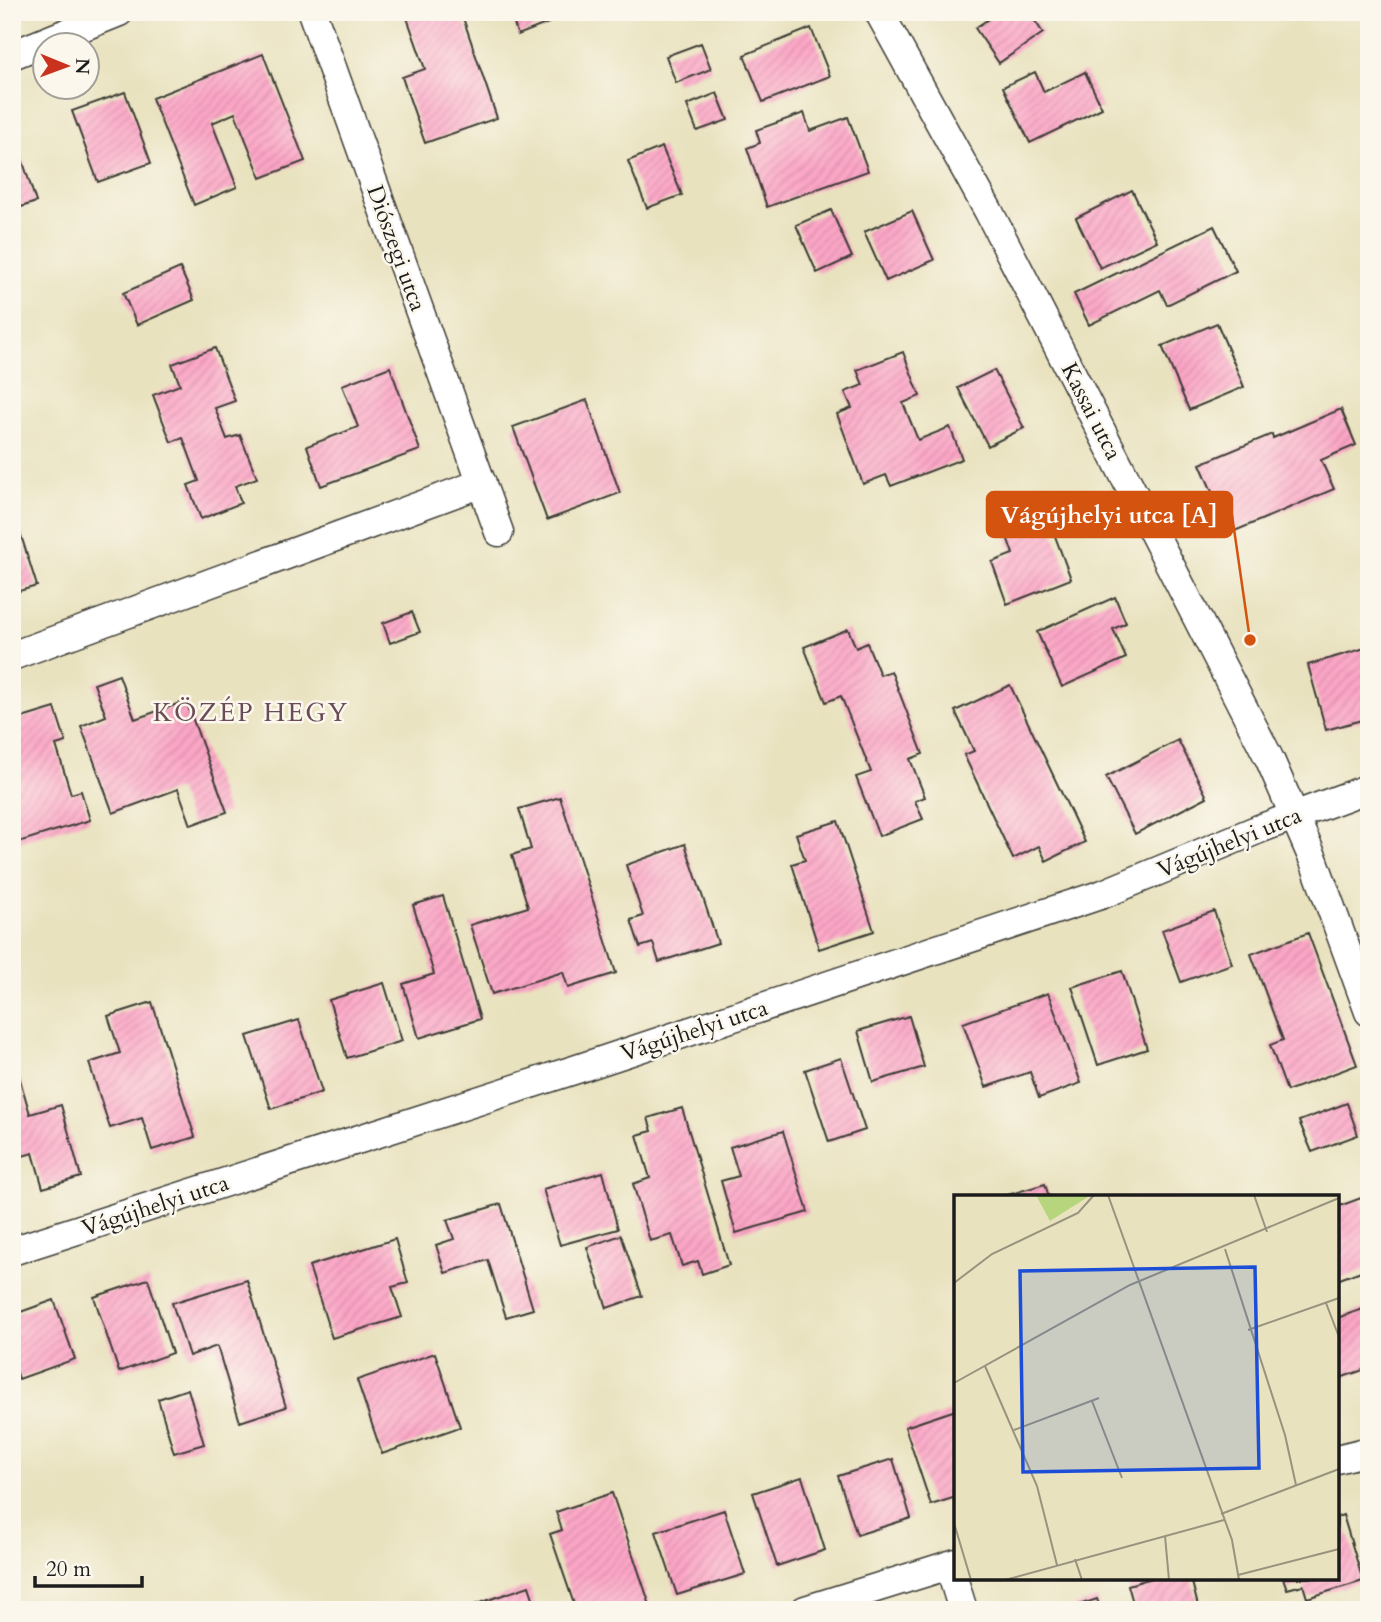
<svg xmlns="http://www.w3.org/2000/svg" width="1381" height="1622" font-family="Cardo,serif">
<defs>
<pattern id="building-hatch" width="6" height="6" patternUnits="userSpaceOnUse" patternTransform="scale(1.75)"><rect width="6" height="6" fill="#fca6c6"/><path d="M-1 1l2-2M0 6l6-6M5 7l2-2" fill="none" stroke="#d78eaa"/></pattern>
</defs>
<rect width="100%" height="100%" fill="#fbf7ec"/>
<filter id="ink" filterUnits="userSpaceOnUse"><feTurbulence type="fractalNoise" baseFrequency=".0143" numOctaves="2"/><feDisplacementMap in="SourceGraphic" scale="14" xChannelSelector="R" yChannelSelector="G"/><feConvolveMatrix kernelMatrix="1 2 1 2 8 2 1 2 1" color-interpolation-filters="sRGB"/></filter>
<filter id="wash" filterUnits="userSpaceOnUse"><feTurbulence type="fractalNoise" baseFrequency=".00686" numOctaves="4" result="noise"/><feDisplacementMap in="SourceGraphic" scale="28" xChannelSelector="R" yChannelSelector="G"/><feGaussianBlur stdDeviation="1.57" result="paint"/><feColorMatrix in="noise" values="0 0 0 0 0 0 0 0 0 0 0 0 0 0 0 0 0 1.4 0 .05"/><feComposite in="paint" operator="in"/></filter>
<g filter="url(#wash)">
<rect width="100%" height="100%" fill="#e9e2bf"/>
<g id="blocks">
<path fill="url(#building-hatch)" d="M405,12h56l36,106 -72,25 -23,-66 23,-8z
M510,12h66l-58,23z
M999,12h30l14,21 -44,30 -24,-35z
M811,28l19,48 -67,26 -19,-47z
M701,43l10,26 -35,14 -10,-27z
M263,54l42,107 -44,17 -26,-65 -23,10 25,64 -43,18 -42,-107z
M1035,72l9,20 41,-20 17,36 -72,35 -27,-56z
M125,92l26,71 -53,19 -26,-71z
M717,93l11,27 -31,11 -10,-26z
M804,113l6,18 38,-14 20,54 -101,36 -20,-59 13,-5 -4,-13z
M12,128l24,74 -24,8z
M662,147l20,48 -35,13 -19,-47z
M1132,190l25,51 -57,27 -24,-50z
M831,210l21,47 -35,16 -21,-48z
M912,211l22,49 -48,21 -22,-49z
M1214,226l22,45 -69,34 -7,-15 -71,35 -15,-31z
M180,268l14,32 -57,25 -14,-32z
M1217,323l27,64 -55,23 -27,-64z
M215,348l20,53 -20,7 12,31 13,-4 17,43 -22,8 6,17 -40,16 -13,-34 11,-4 -16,-43 -12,4 -18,-47 27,-10 -8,-21z
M903,352l17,44 -17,7 15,37 32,-13 12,32 -71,27 -5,-11 -23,9 -26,-70 15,-6 -7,-16 18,-7 -6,-15z
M390,367l30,83 -99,36 -14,-40 51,-19 -16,-42z
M994,370l30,58 -36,18 -30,-58z
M587,400l33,93 -73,27 -34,-93z
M1341,409l15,36 -35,15 13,29 -104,44 -30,-69 72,-30 1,4z
M12,507l25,79 -25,7z
M1046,512l25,67 -64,25 -15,-42 21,-8 -9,-26z
M1115,597l11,26 -13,6 13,29 -64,29 -25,-55z
M412,612l8,20 -30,11 -7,-20z
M848,629l8,19 11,-5 13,32 11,-4 32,83 -13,5 15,38 -10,4 8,18 -44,17 -23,-59 15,-5 -30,-76 -15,6 -22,-55z
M1365,648l4,14v56l-43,12 -18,-65z
M119,675l16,44 51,-18 41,111 -36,13 -13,-36 -65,24 -32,-87 25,-10 -12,-32z
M1010,685l75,157 -39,19 -7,-15 -26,13 -49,-104 10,-4 -19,-40z
M55,708l11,34 -10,3 15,49 10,-3 9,29 -78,24v-123z
M1178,740l29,57 -72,37 -29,-57z
M560,797l56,176 -48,15 -5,-16 -71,22 -22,-69 58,-18 -16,-52 19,-6 -12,-40z
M838,821l36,110 -55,18 -27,-85 13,-4 -9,-26z
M685,844l33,99 -59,19 -6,-19 -13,4 -9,-27 12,-4 -17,-51z
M443,896l37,123 -61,19 -16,-54 31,-10 -21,-69z
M1214,911l18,53 -51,18 -19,-52z
M1308,933l49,132 -70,26 -17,-46 13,-5 -32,-86z
M1122,971l25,78 -49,16 -26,-78z
M384,983l18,58 -55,17 -18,-58z
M1048,993l33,90 -42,15 -9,-26 -44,15 -23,-64z
M152,1002l43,135 -43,13 -10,-32 -32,10 -21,-65 31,-10 -12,-37z
M909,1016l15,51 -51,15 -15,-51z
M299,1020l23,72 -51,17 -24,-73z
M12,1052l18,62 31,-9 20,72 -38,11 -10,-35 -21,6z
M841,1058l24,72 -36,12 -24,-72z
M1347,1103l11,32 -46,17 -13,-31z
M682,1108l47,157 -27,9 -4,-13 -16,5 -10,-31 -22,6 -17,-57 17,-6 -13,-43 15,-4 -4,-13z
M783,1131l25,81 -72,21 -15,-52 18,-5 -9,-29z
M603,1172l15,57 -58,16 -17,-56z
M1045,1184l4,13h-45v-1z
M1361,1198l8,21v49l-32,12v-73z
M501,1204l32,105 -27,8 -18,-57 -43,13 -9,-28 18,-6 -7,-19z
M621,1235l21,61 -35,12 -20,-61z
M395,1239l13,44 -16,4 10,30 -70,21 -23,-72z
M148,1279l24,74 -53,19 -25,-75z
M247,1280l39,127 -46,15 -23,-76 -28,10 -17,-53z
M54,1300l21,59 -56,20 -7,-21v-43z
M1369,1307v61l-29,10 -3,-7v-53z
M435,1353l25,74 -78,27 -25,-74z
M188,1389l16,55 -30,9 -16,-54z
M956,1410v87l-25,8 -26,-78z
M893,1459l18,59 -54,17 -19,-59z
M802,1477l23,73 -48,16 -24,-73z
M612,1493l39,115 -75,2 -26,-76 12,-4 -6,-18z
M724,1510l21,64 -68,21 -21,-63z
M1343,1515l20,66 -56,17 -4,-13 -16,4 -4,-11h54v-61z
M1152,1578h39l8,32h-64l-7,-25z
M529,1586l8,24h-62l-1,-5z
M1097,1599l4,11h-34v-1z"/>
</g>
</g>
<g filter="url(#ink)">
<use href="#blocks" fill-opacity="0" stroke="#3b3a34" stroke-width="2"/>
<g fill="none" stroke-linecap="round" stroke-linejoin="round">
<g stroke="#3b3a34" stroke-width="31">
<path id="minor" d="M312,12l187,520
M879,12l110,200 281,548 44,101 55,151
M12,55l107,-43
M12,656l470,-173
M12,1251l565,-182 526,-175 156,-65 110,-41
M1337,1459l32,-8
M949,1565l14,45
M805,1610l151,-47"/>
</g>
<use href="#minor" stroke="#fff" stroke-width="28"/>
</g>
</g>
<g text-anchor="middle" stroke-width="5" stroke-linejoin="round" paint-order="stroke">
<g font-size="23" fill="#1c1c1c" stroke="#fbf7ec">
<text transform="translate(397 248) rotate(70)" y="8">Diószegi utca</text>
<text transform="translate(1092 411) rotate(63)" y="8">Kassai utca</text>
<text transform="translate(1229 842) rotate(-22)" y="8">Vágújhelyi utca</text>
<text transform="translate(694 1030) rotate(-18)" y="8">Vágújhelyi utca</text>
<text transform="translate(155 1205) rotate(-18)" y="8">Vágújhelyi utca</text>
</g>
<g font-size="26" letter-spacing="2" fill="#6a4c58" stroke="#fbf7ec">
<text x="251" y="721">KÖZÉP HEGY</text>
</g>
</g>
<g transform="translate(954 1195)">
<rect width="385" height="385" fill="#e9e2bf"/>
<path d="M82,0h55l-41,26z" fill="#b7d57c"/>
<path fill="none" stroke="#97937e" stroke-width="2" d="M154,0l124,345 7,40M300,0l13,37M271,54l60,186 11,50M0,88l38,-29 86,-41 16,-18M372,108l13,34M294,135l91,-32M31,171l52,120 20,79M0,188l176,-98 209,-87M138,206l30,77M60,235l85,-32M267,319l118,-45M0,328l17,57M211,341l4,44M121,364l7,21M284,380l101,-26M51,385l219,-60"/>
<path fill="#1d4ed8" fill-opacity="0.15" stroke="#1d4ed8" stroke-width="3.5" d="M301,72l4,201 -236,4 -3,-201z"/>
<rect width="385" height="385" fill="none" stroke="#1c1c1c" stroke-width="3.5"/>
</g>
<path fill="none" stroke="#d4530e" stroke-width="2.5" d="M1250 640L1232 515"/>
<circle fill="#d4530e" stroke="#fbf7ec" stroke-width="2.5" cx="1250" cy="640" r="7"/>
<rect fill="#d4530e" stroke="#d4530e" stroke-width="2.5" x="987" y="492" width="245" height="45" rx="7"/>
<g font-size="24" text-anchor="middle" font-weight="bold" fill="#fff">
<text x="1109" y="523">Vágújhelyi utca [A]</text>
</g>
<rect width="1381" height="1622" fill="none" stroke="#fbf7ec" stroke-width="42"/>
<g transform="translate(66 66) rotate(91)"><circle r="33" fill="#fbf7ec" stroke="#a29f99" stroke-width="2"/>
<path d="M0-5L12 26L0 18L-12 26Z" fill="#c8321e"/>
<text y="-10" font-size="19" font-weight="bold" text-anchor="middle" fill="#1c1c1c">N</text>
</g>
<path d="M35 1576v10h107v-10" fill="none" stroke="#1c1c1c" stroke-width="3.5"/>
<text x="46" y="1576" font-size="21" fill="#1c1c1c" stroke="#fbf7ec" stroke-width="5" paint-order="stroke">20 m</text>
</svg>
